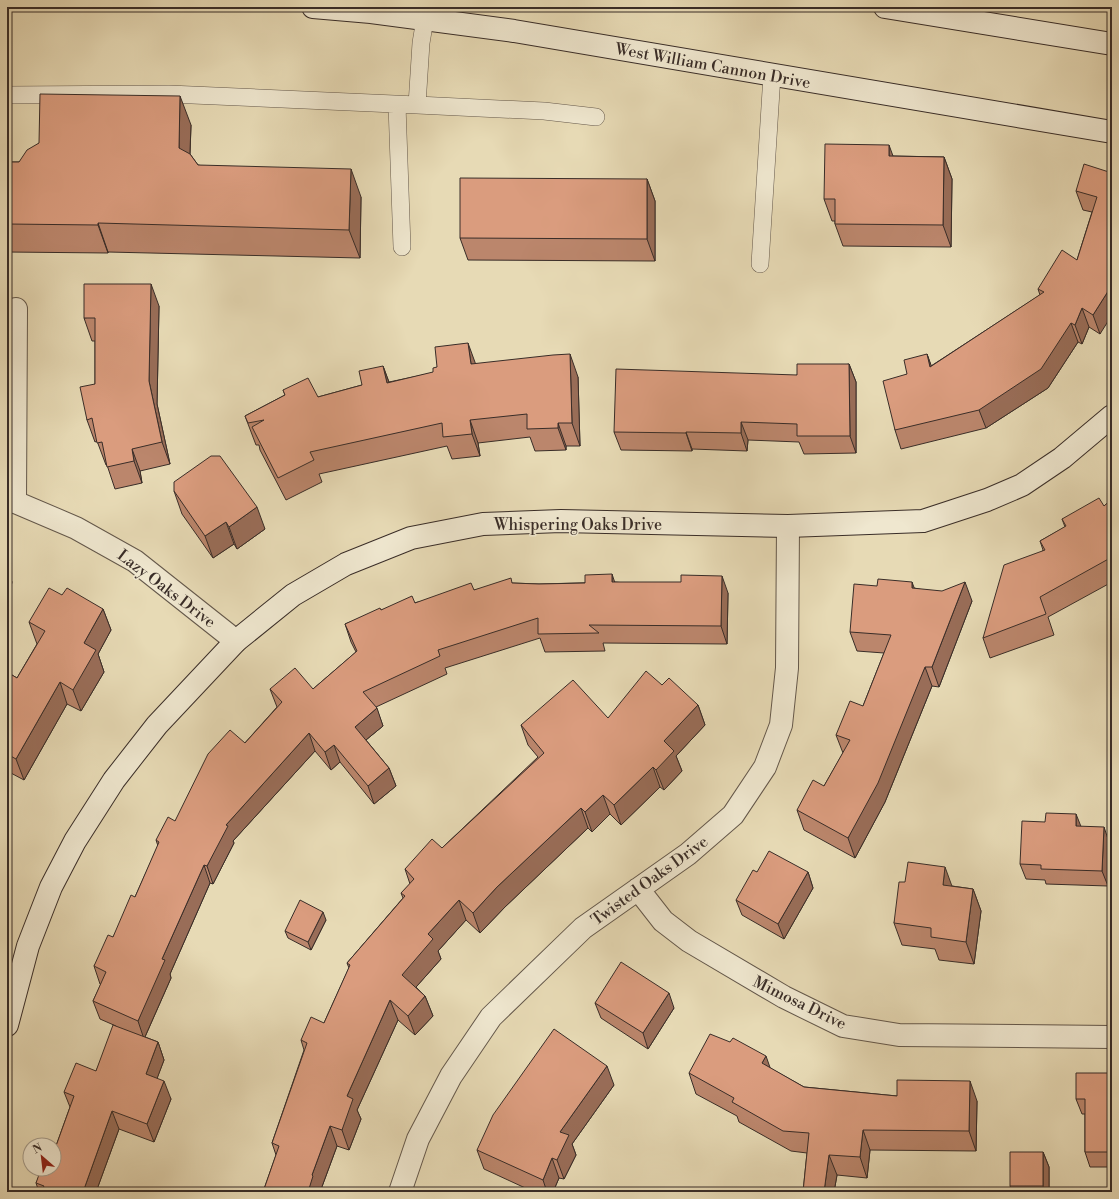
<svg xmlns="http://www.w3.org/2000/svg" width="1119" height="1199" font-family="'Libre Bodoni',serif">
<rect width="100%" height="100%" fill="#e7dab5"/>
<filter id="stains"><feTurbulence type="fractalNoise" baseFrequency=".005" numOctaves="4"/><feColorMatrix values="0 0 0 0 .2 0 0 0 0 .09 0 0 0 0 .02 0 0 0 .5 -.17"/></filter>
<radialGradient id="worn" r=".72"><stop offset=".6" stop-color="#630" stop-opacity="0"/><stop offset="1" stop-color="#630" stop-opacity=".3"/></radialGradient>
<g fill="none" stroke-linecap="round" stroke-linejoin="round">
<g stroke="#64584b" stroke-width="18">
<path id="lane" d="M425,19l-4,24 -4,62 127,6 52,6
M7,95l162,-1 248,11
M397,105l5,142
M760,264l12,-189"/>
</g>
<g stroke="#64584b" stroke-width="24">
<path id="street" d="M7,501l8,1 61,26 59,33 101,80
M15,502l1,-193
M638,889l25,32 26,20 95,56 59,29 56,9 213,2
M400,1192l18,-53 33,-63 40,-59 92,-89 105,-74 45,-39 32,-48 16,-42 6,-57 1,-142"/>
</g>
<g stroke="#392d28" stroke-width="24">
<path id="secondary" d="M313,7l58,5 143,19 598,101
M885,7l227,37
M7,1025l21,-79 23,-59 24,-46 39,-61 43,-55 79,-84 57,-46 53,-31 65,-26 72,-14 78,-3 227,5 135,-5 64,-21 35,-15 40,-27 50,-42"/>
</g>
<use href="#lane" stroke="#efe7cf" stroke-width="17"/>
<use href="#street" stroke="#efe7cf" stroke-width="22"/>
<use href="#secondary" stroke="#efe7cf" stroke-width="22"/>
</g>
<path fill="#bb866c" stroke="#392d28" d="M191,125l-1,29 8,11 163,32 -1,61 -252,-6v1l-101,-1v-90h12l20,-19z
M893,156l51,1 8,22 -1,68 -108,-1 -8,-22v-3h-3l-8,-22z
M1112,173l-12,161 -11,-7 -7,17 -4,-2 -30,46 -62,40 -85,21 -6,-19 12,-56 20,-20 4,12 109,-71 -2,-6 39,-29 15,-48 -9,-2 -7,-19z
M647,179l8,22v60l-187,-1 -8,-22z
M159,306l-2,98 13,60 -30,7 2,12 -27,6 -8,-24h-1l-9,-24 -2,1 -8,-22 8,-36v-43h-3l-8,-23z
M476,364l102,13 2,69h-14v4l-31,1 -5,-14 -52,6 2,13 -28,3 -5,-13 -128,28 3,8 -36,18 -26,-50 -1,-5h-3l-11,-29 40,-21 -2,-5 35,7 44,-12 21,-19 6,16z
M849,364l7,18v71l-52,1 -5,-12 -51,-2 -1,11 -55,-2v2l-71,-1 -7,-18 183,-57z
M174,491l91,38 -28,20 -3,-5 -21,14 -31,-44z
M1112,499v83l-64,35 6,18 -64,23 -7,-20 60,-88 -3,-9 25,-14 -3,-8 42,-13z
M615,582l113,11 -1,51 -124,-1 2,8 -60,1 -5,-14 -95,30 2,6 -71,33 7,19 -17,14 23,28 7,18 -22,18 -34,-42 -9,8 -16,-19 -82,90 1,2 -21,41 -3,-1 -40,91 1,4 -26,59 13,5 6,18 -7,18 14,21 -17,43 -35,-13 -23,63h-57l-3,-9 20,-37 14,-39 -6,-15 32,-21 20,-45 -16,-7 -7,-18 8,-17h-1l-6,-18 19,-29 22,-40 23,-51 -2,-6 19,-19 102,-114 -7,-18h43l43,-37 -5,-10 -6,-18 36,-14 93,-20 38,-7 27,1z
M914,588l58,13 -33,86 -7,-1 -47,116 -30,56 -51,-28 -7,-20 27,-24 19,-33 -7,-18 27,-29 21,-53 -27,-2 -7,-19z
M103,609l8,21 -13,24 6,18 -23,39 -14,-7 -43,76 -15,-8 -2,4v-104l10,6 20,-34 -8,-22z
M662,685l36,20 7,20 -29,31 6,15 -18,19 -4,-3 -39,38 -11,-11 -18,18 -4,-4 -83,79 -25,26 -14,-13 -28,31 3,8 -25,28 9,9 8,20 -18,19 -17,-15 -41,90 4,9 -12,31 -12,-4 -17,46h-57l13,-37 -4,-12 32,-93 -3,-10 23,-17 25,-55 -2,-5 56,-65 -2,-5 9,-9 -5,-15 37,-21 96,-91 -10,-12 -7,-20 87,-7z
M1080,826l29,16 -1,44 -62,-2 -1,-4 -19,-1 -6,-15z
M808,872l5,16 -29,51 -42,-24 -6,-15z
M905,882l47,4 21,3 8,22 -7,53 -35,-4 -4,-11 -33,-4 -8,-22z
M326,920l-15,30 -23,-12 -3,-7z
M595,1003l79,5 -26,41 -47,-31z
M770,1068l34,19 93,9 80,5 -1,50 -106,-1 -3,28 -30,-3 -3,17h-31l4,-39 -16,-2 -52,-29 -2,-6 -41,-22 -7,-21z
M1112,1073v94h-22l-5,-15v-38h-3l-6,-15z
M614,1085l-42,59 4,11 -12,24 -5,-1 -6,14h-19l-50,-23 -7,-19z
M1043,1152l6,15v25h-37l-2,-6z"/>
<path fill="#996d58" stroke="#392d28" d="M180,96l11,29 -2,52 -10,-29z
M889,145l8,22 -8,-11z
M944,157l8,22 -1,68 -8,-22z
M351,169l10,28 -1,61 -11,-28z
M647,179l8,22v60l-8,-22z
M98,223l10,29v1l-10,-28z
M151,284l8,22 -2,98 13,60 -8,-22 -13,-61z
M1112,285v30l-12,19 -7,-19z
M1082,308l7,19 -7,17 -7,-19z
M1071,323l7,19 -30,46 -62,40 -7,-18z
M468,343l8,22 -5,-1z
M570,354l8,23 2,69 -8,-23z
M927,354l7,19 -4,-6z
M849,364l7,18v71l-6,-17z
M383,366l8,22 -4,-5z
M470,420l8,23 2,13 -8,-22z
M741,422l7,18 -1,11 -6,-18z
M558,423l8,23v4l-8,-22z
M686,432l6,17v2l-6,-18z
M132,449l8,22 2,12 -8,-22z
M257,507l8,22 -28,20 -8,-22z
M226,522l8,22 -21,14 -8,-22z
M7,568l5,14 -5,25z
M612,574l6,18 -6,-10z
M722,576l6,17 -1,51 -6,-18z
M912,582l7,19 -7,-13z
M965,582l7,19 -33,86 -7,-20z
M103,609l8,21 -13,24 6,18 -23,39 -8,-21 11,-47z
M925,667l7,19 -47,116 -30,56 -7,-20z
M60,682l7,22 -43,76 -8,-21z
M698,705l7,20 -29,31 6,15 -18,19 -8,-20 8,-29z
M377,708l6,18 -22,18 -6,-17z
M309,733l6,18 -82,90 1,2 -21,41 -6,-18 19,-41z
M334,745l6,17 -9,8 -6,-18z
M7,767l2,5 -2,4z
M653,767l7,20 -39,38 -7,-20z
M389,768l7,18 -22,18 -6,-18z
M603,795l7,19 -18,18 -7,-20z
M581,808l7,20 -83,79 -25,26 -7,-20 24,-26z
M1076,814l6,15 -6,-3z
M1104,827l5,15 -1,44 -6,-15z
M204,865l6,18 -40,91 1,4 -27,61 -6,-18 24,-62z
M945,867l8,22 -10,-4z
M808,872l5,16 -29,51 -6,-15z
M973,889l8,22 -7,53 -8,-22z
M459,900l7,20 -28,31 3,8 -32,36 -7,-20 26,-41z
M323,912l3,8 -15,30 -3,-8z
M669,993l5,15 -26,41 -5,-16z
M425,996l8,20 -18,19 -7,-19z
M390,1000l8,20 -41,90 4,9 -12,31 -7,-20 5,-34z
M158,1042l6,18 -12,32 -6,-18z
M766,1056l7,20 -11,-13z
M607,1066l7,19 -42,59 4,11 -12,24 -7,-19 3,-28z
M164,1081l7,18 -17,43 -7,-18z
M970,1081l7,20 -1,50 -7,-20z
M112,1111l7,18 -23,63h-13z
M330,1126l7,20 -17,46h-12l4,-17z
M863,1130l7,20 -3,28 -7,-21z
M1043,1152l6,15v25h-4l-2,-6z
M829,1155l8,20 -3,17h-10z
M552,1158l7,20 -6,14h-6l-4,-12z"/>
<path fill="#da9c7e" stroke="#392d28" d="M40,94l140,2 -1,52 11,6 8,11 153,4 -2,61 -251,-7v2l-91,-1v-62h12l8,-12 12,-7z
M825,144l64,1v11l55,1 -1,68 -108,-1v-25h-11z
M1084,164l28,9v112l-19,30 -11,-7 -7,17 -4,-2 -30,46 -62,41 -84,20 -12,-49 24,-7 -3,-14 23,-6 3,13 114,-75 -6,-3 24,-39 15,10 20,-63 -21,-6z
M460,178l187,1v60l-187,-1z
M84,284h67l-2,97 13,61 -30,7 2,12 -27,6 -5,-25 -5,1 -5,-25 -5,2 -7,-33 15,-3v-66h-11z
M468,343l3,21 82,-9 17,-1 2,69h-14v5l-31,1v-15l-57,6 2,14 -29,3 -1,-14 -132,29 4,8 -36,18 -26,-51 12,-7 -16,3 -3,-7 40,-21 -2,-5 25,-12 10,19 44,-12 -3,-14 24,-5 4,17 46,-11v-4l4,-1 -2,-20z
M797,364h52l1,72h-53v-12l-56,-2v11l-55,-1v1l-72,-1 2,-63 181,6z
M211,456h9l37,51 -28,20 -3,-5 -21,14 -31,-45v-9z
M1099,498l5,8 8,-7v58l-72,40 6,17 -63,24 21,-73 41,-15 -5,-9 26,-15 -4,-7z
M612,574v8h69v-7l41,1 -1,50 -132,-1 10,8 -61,1v-16l-100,32 2,6 -77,36 14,16 -22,19 34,41 -21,18 -34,-41 -9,7 -16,-19 -83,92 2,1 -21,40 -3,-1 -42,94 3,1 -27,61 -45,-20 13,-29 -12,-6 14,-31 5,2 18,-42 4,2 24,-55 -3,-2 12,-23 7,4 33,-67 22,-24 15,13 37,-41 -12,-13 25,-21 18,21 44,-38 -12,-27 35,-16 1,2 31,-14 3,7 56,-20 3,7 37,-12 1,5 27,1 46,-1v-8z
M878,579l34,3v6l30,3 23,-9 -33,85h-7l-47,116 -30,55 -51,-28 16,-30 11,6 26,-46 -14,-5 14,-34 13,5 28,-71 -41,-3 4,-48 23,2z
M49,588l13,7 5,-7 36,21 -19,34 12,7 -23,40 -13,-8 -44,77 -9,-5v-82l10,6 28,-47 -16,-9z
M646,671l16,14 7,-7 29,27 -34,36 10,10 -18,19 -3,-3 -39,38 -11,-10 -18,17 -4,-4 -84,79 -24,26 -14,-13 -31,34 5,5 -31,36 23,21 -17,20 -18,-16 -43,96 6,3 -11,31 -12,-4 -18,49 1,1 -5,16h-45l16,-46 -7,-3 35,-100 -6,-3 10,-23 13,6 26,-58 -3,-2 58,-67 -4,-3 13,-14 -9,-10 27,-30 10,9 102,-95 -23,-28 52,-45 35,38z
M1046,813l30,1v12l28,1 -2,44 -61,-2v-4l-21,-1 2,-43 23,1z
M769,851l39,21 -30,52 -42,-24 17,-30 4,2z
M908,862l37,5 -2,18 30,4 -7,53 -35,-5v-9l-37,-5 5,-41h6z
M300,900l23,12 -15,30 -23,-11z
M621,962l48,31 -26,40 -48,-30z
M113,1025l45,17 -12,32 18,7 -17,43 -35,-13 -29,81h-42l3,-6 -8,-3 5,-14h13v-24l2,1 18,-50 -10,-4 12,-29 20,8z
M554,1029l53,37 -47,66 9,3 -12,25 -5,-2 -9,22 -66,-30 16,-35z
M710,1034l20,8 3,-4 33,18 -4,7 42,24 93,9v-16l73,1 -1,50 -106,-1 -3,27 -31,-2 -5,37h-21l6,-59 -26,-2 -51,-29 2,-4 -45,-25z
M1076,1073h36v79h-27v-53h-9z
M1010,1152h33v34h-33z"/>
<g text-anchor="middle" stroke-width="3" stroke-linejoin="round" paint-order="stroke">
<g font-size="16" fill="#392d28" stroke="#efe7cf">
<text transform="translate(713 65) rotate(10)" y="6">West William Cannon Drive</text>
<text x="578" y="530">Whispering Oaks Drive</text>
<text transform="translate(167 588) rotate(37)" y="6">Lazy Oaks Drive</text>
<text transform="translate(649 880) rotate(-36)" y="6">Twisted Oaks Drive</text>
<text transform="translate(800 1002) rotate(26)" y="6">Mimosa Drive</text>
</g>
</g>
<rect width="1119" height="1199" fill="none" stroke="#e7dab5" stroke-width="24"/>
<rect x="8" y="8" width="1103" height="1183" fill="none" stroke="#392d28" stroke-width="2"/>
<rect x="12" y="12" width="1095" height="1175" fill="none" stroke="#392d28"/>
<g transform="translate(42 1157) rotate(332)"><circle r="19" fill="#efe7cf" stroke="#a69d8c"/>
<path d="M0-3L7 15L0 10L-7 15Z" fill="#8f2418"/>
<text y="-6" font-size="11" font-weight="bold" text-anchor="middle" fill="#392d28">N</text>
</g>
<rect width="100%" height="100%" filter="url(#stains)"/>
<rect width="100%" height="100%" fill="url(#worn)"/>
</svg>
